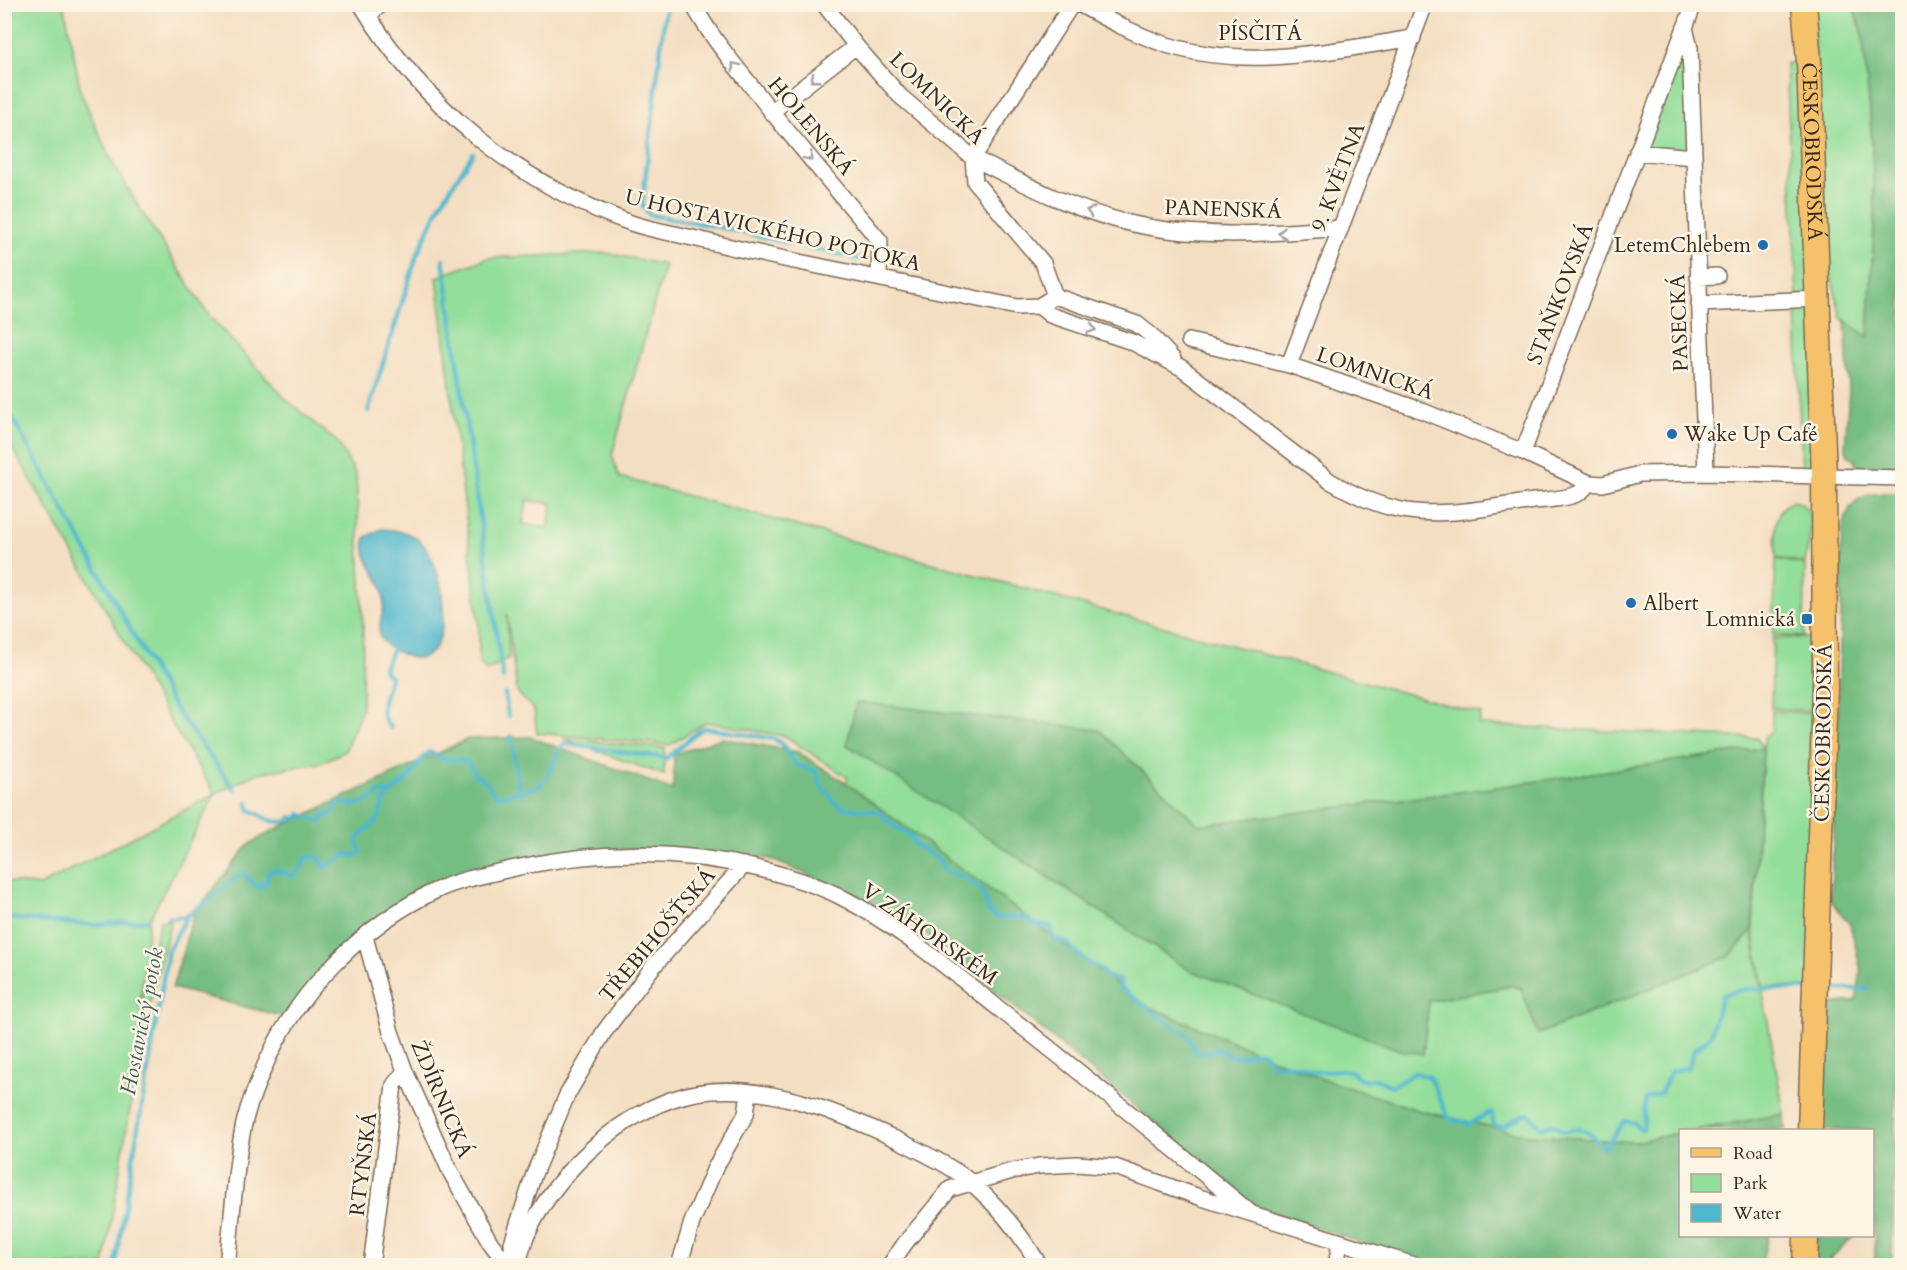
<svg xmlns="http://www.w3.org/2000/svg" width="1907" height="1270" font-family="Cardo,serif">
<rect width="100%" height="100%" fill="#fcf5e5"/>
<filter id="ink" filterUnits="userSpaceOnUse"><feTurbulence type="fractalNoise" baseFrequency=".0167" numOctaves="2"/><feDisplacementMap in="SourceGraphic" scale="12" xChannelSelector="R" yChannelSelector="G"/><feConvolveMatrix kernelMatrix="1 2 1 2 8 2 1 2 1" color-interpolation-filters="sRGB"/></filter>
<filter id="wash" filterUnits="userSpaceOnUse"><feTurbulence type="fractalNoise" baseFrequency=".008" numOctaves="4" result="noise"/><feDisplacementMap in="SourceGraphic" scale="24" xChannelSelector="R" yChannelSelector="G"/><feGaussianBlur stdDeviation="1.35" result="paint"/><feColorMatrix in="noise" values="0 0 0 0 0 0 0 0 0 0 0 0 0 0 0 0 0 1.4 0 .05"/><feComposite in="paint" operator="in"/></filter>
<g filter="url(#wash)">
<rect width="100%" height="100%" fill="#f4dec1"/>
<path fill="#93de9a" stroke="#67845c" stroke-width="1.5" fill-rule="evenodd" d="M64,4l17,89 27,61 29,50 73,113 77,83 51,43 18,32 7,153 -1,81 -17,42 -25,12 -62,10 -43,21 -66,126 -10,88 21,-87 11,-1 -28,111 -39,234 -99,1v-385l35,5 175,-92 -45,-73 -165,-286v-430z
M1812,5h40l10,26 8,80 5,98 -7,129 -27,-20 -13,-56z
M1685,36l7,119 -52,-5z
M1786,63h21l8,233 -18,1z
M606,253l59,12 -53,190 7,22 862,237 -2,11 278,13 6,10 -272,40 -292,37 -100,-95 -252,15 576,308 6,-52 82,-15 11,3 16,45 192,-78 22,-26 32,184 -88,16h-16v3l-45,9 -107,-7 -107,-24 -99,-32 -177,-74 -299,-222 2,-5 -63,-42 -79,-14 -36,23 -133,-12 -3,-23 -17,-18 -10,-78 2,44 -23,13 -7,-10v-36l-42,-348 51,-19zM527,500l25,4 -4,24 -25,-4z
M1816,299l6,135 -22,1 -4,-133z
M1821,436l2,38h-21l-1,-37z
M1793,501c28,4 15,43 12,62l-29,-5c0,-20 -6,-49 17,-57z
M1776,559l29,6 -1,72 -31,-2z
M1773,638h51l-1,74 -52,-4z
M1772,711l51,3 -10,273h-50l-10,-57 11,-192 8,-8z
M563,739l102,9 -1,27z"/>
<path fill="#76bd82" stroke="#587450" stroke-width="1.5" d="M1852,5h50v466l-46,-4 -1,-7 -7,-5 -3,-8 4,-57 -4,-70 23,17 7,-128 -5,-98 -8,-80z
M1895,493l7,3v318l-9,414 -1,37h-17l-1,-48h-2v-87h-51l8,-126 27,-3 5,-30 -6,-27 -5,-20 -19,-23c4,-96 7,-193 10,-289 1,-31 -6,-76 9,-104 8,-15 30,-15 45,-15z
M856,702l243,28 100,95 292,-37 272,-40 -11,182 -22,26 -192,78 -17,-46 -10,-2 -82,15 -6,53 -21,-3 -213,-81 -342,-225z
M530,737l143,53 1,-36 48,-16 76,14 48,31 299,222 177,74 99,32 107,24 107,7 45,-9v103h88l-7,29 -160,1 -12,-3 -1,3 -162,-1 -169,-58 -332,-274 -57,-33 -98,-41 -111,-11 -110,5 -95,25 -91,54 -75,86 -116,-30 22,-75 54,-68 26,-15 194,-91z
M1784,1114l1,16h-89z
M1816,1236h38l-30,29h-5l-4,-9z"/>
<path fill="#4fb8cd" stroke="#457176" stroke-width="1.5" d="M381,529c12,1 25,2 35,9 36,26 41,143 -14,116 -7,-3 -18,-9 -22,-17 -4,-10 5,-25 4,-36 -1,-29 -23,-34 -19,-63z"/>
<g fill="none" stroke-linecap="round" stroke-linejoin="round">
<path stroke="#4fb8cd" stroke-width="4.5" d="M666,4l-24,201 8,10 65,11 145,33
M443,259l60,419
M4,403l170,304 60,82
M368,411l49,-156 23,-50 33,-52
M505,694l3,22
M391,728c-16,-14 -6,-35 0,-52l-5,-3 -2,-5 11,-23
M511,736l8,55
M247,802l3,8c15,6 17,13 36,12l5,-5 7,2 2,-5 22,8 1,-7 6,1 11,-14 14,3 13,-3 11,-9 12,-1
M4,918l89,7 54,-5
M168,918l19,-2
M1823,989h45
M115,1266l53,-316 19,-34 56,-43 16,15 4,-1 -2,-4h6l1,-10 8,-3 18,6 8,-9 4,-10h12l7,10 22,-13 7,2 7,-3 -4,-10c7,-17 13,-12 21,-24 3,-4 2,-9 4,-14 5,-13 18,-17 26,-27 8,-9 12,-20 22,-26l16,8 12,-1 11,4 6,12 10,6 10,14 6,1 35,-8 10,-10 18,-34 103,14 33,-28 5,-2 70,11 8,6 13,20 21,7 3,13 10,10 4,7 10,6 35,4 12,12 21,13 3,8 24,15 6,12 15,3 22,15 7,23 7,4 9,1 18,-1 11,7 17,3 1,12 17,4 3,7c8,4 9,7 16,12 9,8 11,2 19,15l13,3v8l69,49 8,17 8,-1 13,-4c17,11 22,9 41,2l6,3 6,10c8,1 16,0 24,1 7,0 13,7 22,7 11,0 22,-4 33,-1 11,4 7,14 25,8l17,7 23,-13 15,4 18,40 7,4h8l4,4 22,-12 3,1 2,11 8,2 21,-12 6,-1 12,14 12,-4 11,8c19,-9 28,3 40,16l21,-27 10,2 4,6h4l2,-30 16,-6 10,-22 17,-3 6,-18 16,-13 12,-42 23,-6h64"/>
</g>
</g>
<g filter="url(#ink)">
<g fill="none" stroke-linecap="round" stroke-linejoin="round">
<g stroke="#7c6957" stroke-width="18">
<path id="street" d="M361,4c62,103 157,179 270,219 17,6 35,9 53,13 38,9 76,18 115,26 73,15 145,30 218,45l22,-1 16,-10
M693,4c15,29 36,54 56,79 42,54 87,106 131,158l-1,37
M824,4l32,42 44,50 73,62 2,24 68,81 12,33
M1072,4l-99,154c48,24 96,50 148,63 72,19 146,13 220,7
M1079,4c29,16 57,31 88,41 80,25 165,6 246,-7
M368,15l14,-11
M1685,28l5,20 16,425
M771,112l85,-66
M1637,152l57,5
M1698,277l19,-1
M1055,296l82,28 14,11 22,24
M1699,304l119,-5
M1039,306l11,9 82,27 50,26 148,113c23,13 45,24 72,29 43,8 89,-3 132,-9 14,-1 33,-2 45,-8 4,-2 7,-7 10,-10
M1189,341l100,24 126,43 108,44 66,31 14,1 37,-10 66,-1 196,5
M1289,365l136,-361
M1523,452l171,-448
M365,937l26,95 14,39 45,100 40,71 18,24
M227,1266c5,-44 7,-89 15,-132 4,-25 15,-50 25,-73 31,-71 98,-137 168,-170 21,-10 45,-15 67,-20 89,-21 173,-23 262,-1 27,7 55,15 79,28 58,30 108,73 159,113 85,66 167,134 250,203
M371,1266l23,-181 11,-14
M514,1266l-2,-23 22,-69 33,-79 37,-63 48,-64 92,-103
M517,1266c3,-10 6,-21 10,-31 26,-58 85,-115 146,-136 73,-26 165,12 231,44 22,11 51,25 70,42 26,23 48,51 66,81
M679,1266l13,-44 23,-54 31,-54 3,-22
M889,1266l17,-24 44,-53 62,-18 27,-5 38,-2 38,3 87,31 215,68
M1336,1266l4,-23"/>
</g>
<g stroke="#7c6957" stroke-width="27">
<g id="primary">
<path id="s1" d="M1804,4l5,57 15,415 1,212 -15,442"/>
<path d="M1805,1266l1,-30"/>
</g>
</g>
<use href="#street" stroke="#fff" stroke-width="15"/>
<use href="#primary" stroke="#f5c16b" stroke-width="24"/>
</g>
<defs><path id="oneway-chevron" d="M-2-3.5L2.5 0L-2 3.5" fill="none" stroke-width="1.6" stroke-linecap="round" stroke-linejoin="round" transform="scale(1.5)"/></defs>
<g stroke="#a79f9a">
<use href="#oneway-chevron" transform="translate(735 66) rotate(-128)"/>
<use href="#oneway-chevron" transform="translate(814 79) rotate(142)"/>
<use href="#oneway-chevron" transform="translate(809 157) rotate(50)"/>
<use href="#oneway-chevron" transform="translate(1090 211) rotate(-161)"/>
<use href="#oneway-chevron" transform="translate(1282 233) rotate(176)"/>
<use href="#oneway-chevron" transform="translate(1092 329) rotate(19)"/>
</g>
</g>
<g fill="#1f6fb2" stroke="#fcf5e5" stroke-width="2">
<circle cx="1763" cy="245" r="6"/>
<circle cx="1672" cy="434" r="6"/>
<circle cx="1631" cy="603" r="6"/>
<rect x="1801" y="613" width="12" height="12" rx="3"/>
</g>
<g text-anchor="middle" stroke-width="5" stroke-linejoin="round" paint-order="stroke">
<g font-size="21" fill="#3b2a1e" stroke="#fcf5e5">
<text x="1260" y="40">PÍSČITÁ</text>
<text transform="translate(937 98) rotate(44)" y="7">LOMNICKÁ</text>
<text transform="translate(811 126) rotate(50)" y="7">HOLENSKÁ</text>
<text dy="7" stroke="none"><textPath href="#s1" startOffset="148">ČESKOBRODSKÁ</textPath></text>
<text transform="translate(1338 177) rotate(-69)" y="7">9. KVĚTNA</text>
<text transform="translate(1223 209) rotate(2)" y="7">PANENSKÁ</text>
<text transform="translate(773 230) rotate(13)" y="7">U HOSTAVICKÉHO POTOKA</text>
<text transform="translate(1560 294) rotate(-69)" y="7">STAŇKOVSKÁ</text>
<text transform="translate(1679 323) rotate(-92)" y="7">PASECKÁ</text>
<text transform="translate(1375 373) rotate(19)" y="7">LOMNICKÁ</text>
<text transform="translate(1823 733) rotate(-89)" y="7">ČESKOBRODSKÁ</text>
<text transform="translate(930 934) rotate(35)" y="7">V ZÁHORSKÉM</text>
<text transform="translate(657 935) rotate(-50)" y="7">TŘEBIHOŠŤSKÁ</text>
<text transform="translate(442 1099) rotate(67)" y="7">ŽDÍRNICKÁ</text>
<text transform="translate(363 1164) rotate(-83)" y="7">RTYŇSKÁ</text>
</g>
<g font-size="21" fill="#3b2a1e" stroke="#fcf5e5" text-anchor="end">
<text x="1751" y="252">LetemChlebem</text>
<text x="1684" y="441" text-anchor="start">Wake Up Café</text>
<text x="1643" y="610" text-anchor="start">Albert</text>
<text x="1795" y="626">Lomnická</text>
</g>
<g font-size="22" font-style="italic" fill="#425c5b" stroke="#fcf5e5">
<text transform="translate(141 1021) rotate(-79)" y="8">Hostavický potok</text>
</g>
</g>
<rect width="1907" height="1270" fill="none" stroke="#fcf5e5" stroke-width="24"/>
<rect x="1679" y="1129" width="195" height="108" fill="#fcf5e5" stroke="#afa495" stroke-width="1.5"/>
<rect x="1691" y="1148" width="30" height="9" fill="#f5c16b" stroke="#afa495" stroke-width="1.5"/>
<text x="1733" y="1159" font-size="18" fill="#3b2a1e">Road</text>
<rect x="1691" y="1174" width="30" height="18" fill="#93de9a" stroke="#afa495" stroke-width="1.5"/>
<text x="1733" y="1189" font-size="18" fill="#3b2a1e">Park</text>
<rect x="1691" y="1204" width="30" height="18" fill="#4fb8cd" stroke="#afa495" stroke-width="1.5"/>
<text x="1733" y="1219" font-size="18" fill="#3b2a1e">Water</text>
</svg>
